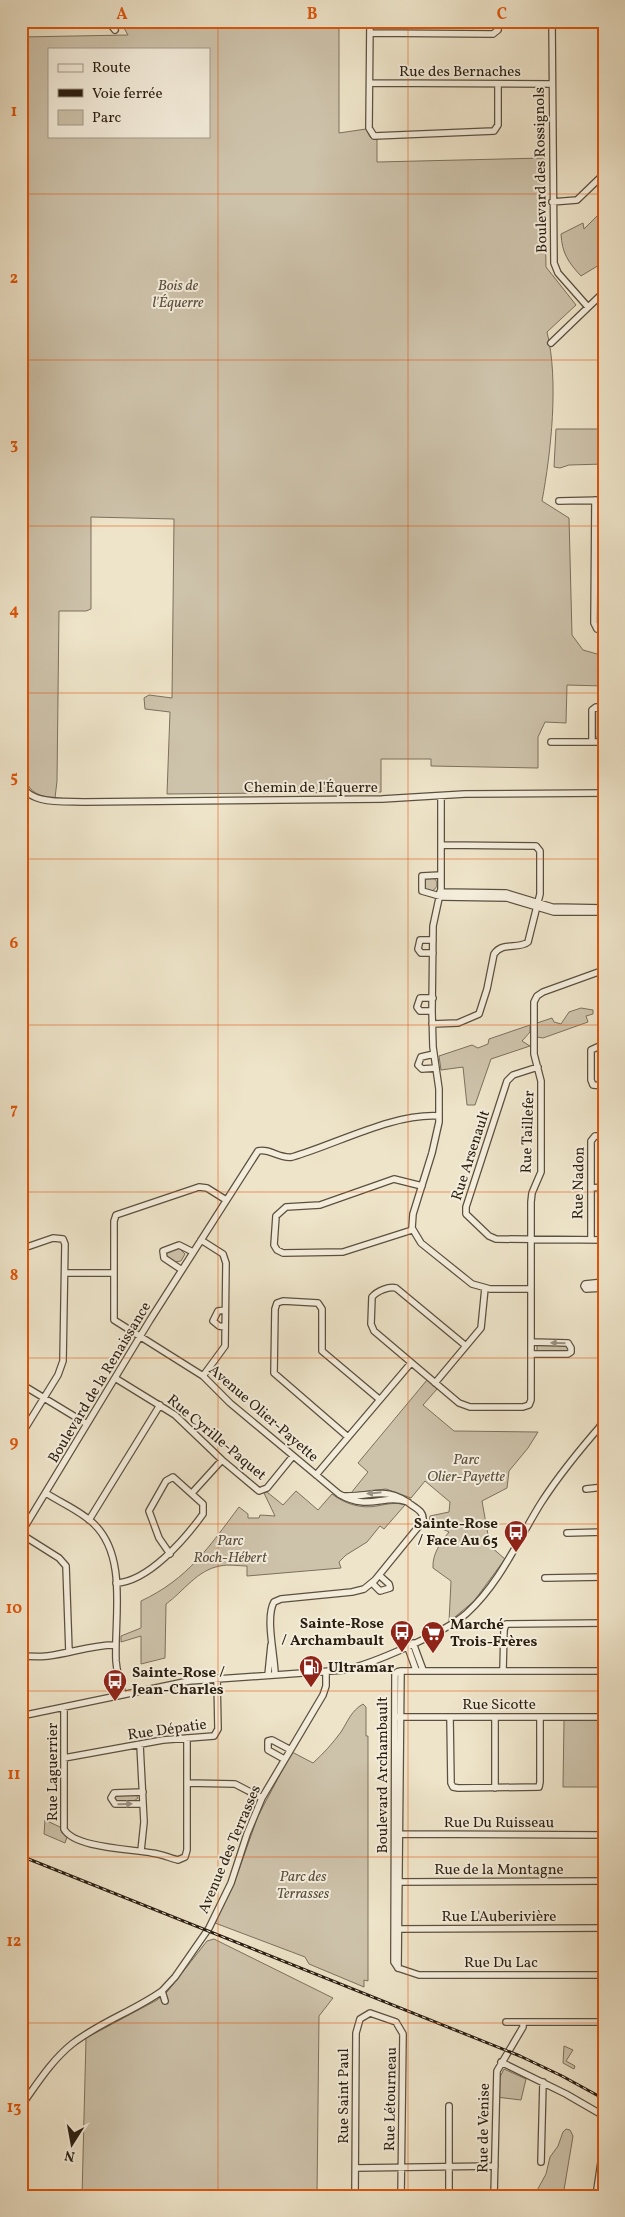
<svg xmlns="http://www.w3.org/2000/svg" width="625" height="2217" font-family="Vollkorn,serif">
<rect width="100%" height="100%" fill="#eee4c9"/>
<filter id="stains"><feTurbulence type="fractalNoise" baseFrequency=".004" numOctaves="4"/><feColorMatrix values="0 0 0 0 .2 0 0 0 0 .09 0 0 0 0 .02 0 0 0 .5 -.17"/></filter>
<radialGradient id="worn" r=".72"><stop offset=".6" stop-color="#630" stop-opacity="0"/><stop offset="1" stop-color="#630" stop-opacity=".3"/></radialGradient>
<path fill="#cdc2aa" stroke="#7c705e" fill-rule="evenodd" d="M120,21h219v112l27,-4 4,8 7,3v22l167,-4 2,109 30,38 -29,27c12,49 4,120 -5,169l27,17 3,117 11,15 21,6v30l-37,-1 -1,38 -21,-1 -7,15v31l-107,-2v-7h-50v33l-214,2 3,-82 -25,-3 -1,-11 5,-3 23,3 2,-179 -83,-2v92l-5,2h-27l-2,170 -2,17c-17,-1 -28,-7 -31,-24v-344l-3,-2v-391l107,-2zM49,49h160v87h-160z
M604,209v53l-23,14c-13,-14 -19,-23 -20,-42l22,-11 1,6z
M556,429h48v35l-35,1 -9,3 -6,-1z
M597,710l5,2v23l-4,3 -3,-2v-23z
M423 884a7 7 0 1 1 14 0a7 7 0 1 1-14 0Z
M581,1008l12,2v4l-7,2 2,6 -45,16 -6,-1v-14l15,-5 2,4 7,2 8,-12z
M530,1025v7l-8,9 8,5 -39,13 -16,46h-8l-4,-38 -22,3 -2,-14 33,-11 6,3 10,-4 1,-5z
M179,1248l6,6 -4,7 -6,1 -8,-6 -1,-3z
M540,1345l25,1 4,3 -3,2h-29v-5z
M427,1380l10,9 -14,16 31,26 84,1 -10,16 -19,23 -2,17 -25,13 8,45 15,13 -31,42 -25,21 2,-41 -18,-13c-1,-14 8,-26 16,-36l-20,-9 1,-7 19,-4 1,-10 -25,-21 -14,17 -25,-9 -35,4 17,-21 -10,-9z
M296,1491l22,19 14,-16c13,10 29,15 45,12 10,-2 19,-4 28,-1l-21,24 -4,-3 -13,16 -21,13 -7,7 2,6 -94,8v-10c-8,0 -19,-2 -27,0 -23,4 -36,25 -54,38l-1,54 -24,6v-28l-20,6v-6l20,-8v-27c47,-22 68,-54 98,-94l9,7v4h11l1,-3 15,1 -11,-23 3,-1 16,13z
M363,1704l3,3v29h2v245l-4,-1v7l-55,-23 -4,-7 -90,-34 22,-48 21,-59 34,-64 21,11c11,-10 19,-19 28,-31 7,-11 10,-21 22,-28z
M564,1720h40v67h-41z
M119,1795h17l2,3 -4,3h-18l-1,-4z
M45,1820l15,7 2,6 5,4 -2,6 -21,-9z
M214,1939l119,59 -14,18 -2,180h-235l4,-158 71,-38 10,-8 40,-51z
M564,2046l9,4 -7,11 9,5 -1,3 -11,-6z
M504,2069l22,10 -5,21 -25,-3v-12z
M566,2129l4,1 3,6 -10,60h-29l12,-22 4,-17 8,-11 5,-14z"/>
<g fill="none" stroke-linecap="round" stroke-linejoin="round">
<g stroke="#5b503f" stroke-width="8">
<path id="minor" d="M108,21l7,9
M370,21l-1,107 5,8 120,-5 4,-6v-41
M552,21l2,242 4,10 30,34
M370,33l123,1 5,-4 1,-9
M21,66v246
M370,83l181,1
M552,202l25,-2 27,-26
M551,343l53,-51
M595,500l-1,123 3,6 7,2
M559,501l45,-1
M21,528v146
M595,555l9,1
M551,742h53
M592,742v-32l4,-3 8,2
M21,781c5,25 45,20 63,21l298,-3 83,-5 139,-1
M441,796v93l-8,37 -1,85 1,36 6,42v33l-7,31 -19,61 -1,14 9,15 51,41 18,5h41
M441,875l-19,1v15l21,6 64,1 47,14h50
M440,892l66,1 46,14 52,1
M433,953h-12l-3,-4 2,-9h13
M432,1011h-12l-3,-4 3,-9h13
M432,1024l26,-1 21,-9 8,-25 7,-35c9,-13 24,-4 34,-12l12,-48v-43l-4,-5 -94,-1
M604,1044l-13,6v30l2,5 11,1
M434,1054l-13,3 -3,8 4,4 14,-1
M538,1067l-25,8 -6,6 -41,126v7l23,22 7,3 108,1
M591,1188l13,-1
M226,1200l-19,-12 -8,-1 -83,28 -2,6v99l89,56 27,27 109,91c31,18 44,-1 69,8
M412,1230l-69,22 -60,1 -6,-3 -3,-5 2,-29 10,-9 34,-2 74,-26 28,7
M201,1240l22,14 3,9 -1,83 -22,30
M591,1240v-99l4,-5h9
M21,1249l32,-11 10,1 2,5 -2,117 -5,14 -37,60
M182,1270l-18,-12 -1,-7 16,-6 14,7
M65,1273h49
M604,1282l-19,2 -1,2 2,3 18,-1
M225,1327l-6,-1 -6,-5 5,-10 7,-1
M466,1346l-70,-58c-7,-2 -19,3 -24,9l-1,27 3,7 85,72 11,4h53l6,-2 2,-5v-198l1,-9 9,-21v-91l-7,-27v-52l3,-6 6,-4 61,-22
M531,1354h37l3,-2v-4l-3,-5 -37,-1
M115,1378l60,37 47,45 37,31 8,-3 26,-32
M435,1383l46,-55 4,-40
M21,1384l66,40
M600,1426l4,8
M348,1437l-74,-64 1,-64 2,-6 6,-2 35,2 4,6v42l57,48
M316,1475l95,-112
M586,1489l18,-2
M46,1493c15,10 35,18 48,31 34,33 20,94 22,137 1,12 4,23 7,34
M192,1493l30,-33
M89,1520l71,-115
M21,1533l129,-213 108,-169c12,-3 21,8 34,6 45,-13 101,-44 147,-41
M567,1533l37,-1
M21,1534l38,24 7,8 3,86
M545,1578l59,-1
M116,1583c32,-1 69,-44 87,-69v-10l-30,-27 -7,4 -17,30 10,27 11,16
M372,1583l8,8 10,-3 -1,-4 -10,-9
M413,1643l10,27
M407,1645l9,25
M21,1655c31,7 64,-11 95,-10
M503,1670l1,-40 2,-6 98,-1
M401,1671h203
M268,1675l3,-30
M275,1675c0,-19 -10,-57 -1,-73l7,-3 71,-7 12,-3 11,-9 48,-59c1,-8 -4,-11 -10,-15 -27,-21 -39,-9 -69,-10
M64,1707v122c10,19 68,20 88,24 9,1 18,5 26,7l7,-3 2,-7v-112
M21,1716l168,-35 155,-11c29,-6 102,-38 123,-57 33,-30 51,-73 74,-110 18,-28 41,-56 63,-81
M397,1717h207
M450,1717l1,66 2,4 5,1 81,-1 1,-5v-65
M495,1717v71
M140,1745l4,77 -3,29
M64,1758l99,-18 51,-4 4,-7 -1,-51
M284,1759l-16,-9v-9l4,-1 17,9
M187,1783l48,1 27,14
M143,1792l-29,1 -3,5 4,6h28
M398,1834l206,1
M398,1882l206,-1
M398,1929l206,-1
M398,1968l-4,-6 1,-287 2,-3 4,-1
M398,1968l3,-297
M398,1968l21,7h185
M162,1991l3,10
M506,2022h98
M501,2062l65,32 38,22
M21,2106c16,-22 30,-45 51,-62 28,-22 62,-33 90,-53l13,-14 34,-49 22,-45 16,-49 15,-36 61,-103 3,-9v-14
M449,2106v90
M541,2162l2,-80
M356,2168l139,-2
M355,2196l1,-163 4,-14 10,-6 26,9 7,12 -2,162
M494,2196l3,-125 26,-44v-5
M596,2196l5,-34 3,-7"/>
</g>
<use href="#minor" stroke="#f4eddc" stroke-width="5.5"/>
<g stroke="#2a1e11" stroke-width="3">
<path id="rail" d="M21,1856l499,200 42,20 42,23"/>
</g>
<use href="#rail" stroke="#f4eddc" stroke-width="1" stroke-dasharray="4" stroke-linecap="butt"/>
</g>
<defs><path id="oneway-solid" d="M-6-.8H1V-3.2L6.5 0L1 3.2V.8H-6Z" transform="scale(1.25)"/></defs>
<g fill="#999081">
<use href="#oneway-solid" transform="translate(558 1343) rotate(-179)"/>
<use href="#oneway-solid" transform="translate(374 1493) rotate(174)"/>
<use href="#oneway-solid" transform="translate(125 1804) rotate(-1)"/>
</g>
<path fill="none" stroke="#de560c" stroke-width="1" stroke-opacity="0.55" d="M218,21v2175M408,21v2175M21,194h583M21,360h583M21,526h583M21,693h583M21,859h583M21,1025h583M21,1192h583M21,1358h583M21,1524h583M21,1691h583M21,1857h583M21,2023h583"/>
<defs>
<g id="bus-pin" transform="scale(1.25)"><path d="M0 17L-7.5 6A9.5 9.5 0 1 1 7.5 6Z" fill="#8f2418" stroke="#f4eddc"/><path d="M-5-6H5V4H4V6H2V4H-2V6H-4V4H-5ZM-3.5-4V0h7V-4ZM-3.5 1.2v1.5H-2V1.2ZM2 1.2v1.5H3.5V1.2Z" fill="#fff"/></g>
<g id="supermarket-pin" transform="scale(1.25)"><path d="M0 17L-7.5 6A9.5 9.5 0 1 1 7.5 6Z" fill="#8f2418" stroke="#f4eddc"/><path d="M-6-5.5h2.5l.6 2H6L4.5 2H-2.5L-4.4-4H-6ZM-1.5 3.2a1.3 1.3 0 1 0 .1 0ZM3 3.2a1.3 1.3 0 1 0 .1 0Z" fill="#fff"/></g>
<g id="fuel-pin" transform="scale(1.25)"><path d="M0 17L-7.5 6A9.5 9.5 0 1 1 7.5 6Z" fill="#8f2418" stroke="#f4eddc"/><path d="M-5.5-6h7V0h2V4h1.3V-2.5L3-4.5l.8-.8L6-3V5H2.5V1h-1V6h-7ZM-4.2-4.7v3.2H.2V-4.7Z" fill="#fff"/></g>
</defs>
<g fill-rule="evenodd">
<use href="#bus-pin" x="516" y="1532"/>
<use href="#bus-pin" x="402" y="1632"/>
<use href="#supermarket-pin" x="433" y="1633"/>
<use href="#fuel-pin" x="311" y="1667"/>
<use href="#bus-pin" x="115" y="1681"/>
</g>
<g text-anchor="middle" stroke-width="4" stroke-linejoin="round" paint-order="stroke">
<g font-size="15" fill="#2a1e11" stroke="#f4eddc">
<text x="460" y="76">Rue des Bernaches</text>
<text transform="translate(540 170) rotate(-91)" y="5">Boulevard des Rossignols</text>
<text x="311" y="792">Chemin de l'Équerre</text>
<text transform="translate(527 1132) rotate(-88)" y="5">Rue Taillefer</text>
<text transform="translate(470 1155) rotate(-72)" y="5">Rue Arsenault</text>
<text transform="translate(578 1183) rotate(-89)" y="5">Rue Nadon</text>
<text transform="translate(99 1382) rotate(-59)" y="5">Boulevard de la Renaissance</text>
<text transform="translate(264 1413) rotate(41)" y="5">Avenue Olier-Payette</text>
<text transform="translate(217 1437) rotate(40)" y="5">Rue Cyrille-Paquet</text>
<text x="499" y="1709">Rue Sicotte</text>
<text transform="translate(167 1729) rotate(-8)" y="5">Rue Dépatie</text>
<text transform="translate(52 1772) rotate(-90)" y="5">Rue Laguerrier</text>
<text transform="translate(382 1775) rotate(-90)" y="5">Boulevard Archambault</text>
<text x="499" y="1827">Rue Du Ruisseau</text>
<text transform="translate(229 1849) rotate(-67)" y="5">Avenue des Terrasses</text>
<text x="499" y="1874">Rue de la Montagne</text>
<text x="499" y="1921">Rue L'Auberivière</text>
<text x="501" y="1967">Rue Du Lac</text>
<text transform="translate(343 2096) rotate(-90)" y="5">Rue Saint Paul</text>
<text transform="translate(390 2099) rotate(-89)" y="5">Rue Létourneau</text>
<text transform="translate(483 2128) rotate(-89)" y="5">Rue de Venise</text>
</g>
<g font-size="15" font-style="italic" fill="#5b4f3f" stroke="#f4eddc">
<text x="178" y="290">Bois de<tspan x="178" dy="17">l'Équerre</tspan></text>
<text x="466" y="1464">Parc<tspan x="466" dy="17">Olier-Payette</tspan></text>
<text x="230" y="1545">Parc<tspan x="230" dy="17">Roch-Hébert</tspan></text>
<text x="303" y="1881">Parc des<tspan x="303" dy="17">Terrasses</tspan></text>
</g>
<g font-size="15" font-weight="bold" fill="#2a1e11" stroke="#f4eddc" text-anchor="start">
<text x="498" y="1528" text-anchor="end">Sainte-Rose<tspan x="498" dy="17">/ Face Au 65</tspan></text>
<text x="384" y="1628" text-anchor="end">Sainte-Rose<tspan x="384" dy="17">/ Archambault</tspan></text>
<text x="450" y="1629">Marché<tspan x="450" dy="17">Trois-Frères</tspan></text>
<text x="328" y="1672">Ultramar</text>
<text x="132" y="1677">Sainte-Rose /<tspan x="132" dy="17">Jean-Charles</tspan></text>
</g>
</g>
<rect width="625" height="2217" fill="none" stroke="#eee4c9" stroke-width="55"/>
<rect x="48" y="48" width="162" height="90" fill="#f4eddc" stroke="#a39a8b"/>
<rect x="58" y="64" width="25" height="8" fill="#f4eddc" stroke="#a39a8b"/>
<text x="92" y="72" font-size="15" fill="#2a1e11">Route</text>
<rect x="58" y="89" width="25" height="8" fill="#2a1e11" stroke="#a39a8b"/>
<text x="92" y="98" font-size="15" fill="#2a1e11">Voie ferrée</text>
<rect x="58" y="110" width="25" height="15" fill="#cdc2aa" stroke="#a39a8b"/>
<text x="92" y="122" font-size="15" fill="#2a1e11">Parc</text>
<g transform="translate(72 2144) rotate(191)" stroke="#f4eddc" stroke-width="4" paint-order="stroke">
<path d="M0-4L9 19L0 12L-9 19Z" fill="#2a1e11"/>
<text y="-8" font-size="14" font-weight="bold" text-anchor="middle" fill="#2a1e11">N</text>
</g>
<rect x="28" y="28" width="570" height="2162" fill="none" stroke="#de560c" stroke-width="2"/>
<g font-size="16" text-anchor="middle" font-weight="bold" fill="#de560c">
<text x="122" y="19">A</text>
<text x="312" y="19">B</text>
<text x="502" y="19">C</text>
<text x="14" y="116">1</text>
<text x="14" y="283">2</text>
<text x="14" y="449">3</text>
<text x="14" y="615">4</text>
<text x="14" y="782">5</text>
<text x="14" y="948">6</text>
<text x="14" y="1114">7</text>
<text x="14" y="1280">8</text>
<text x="14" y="1447">9</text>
<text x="14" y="1613">10</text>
<text x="14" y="1779">11</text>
<text x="14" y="1946">12</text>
<text x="14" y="2112">13</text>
</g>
<rect width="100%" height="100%" filter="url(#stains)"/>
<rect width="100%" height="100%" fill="url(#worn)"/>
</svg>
